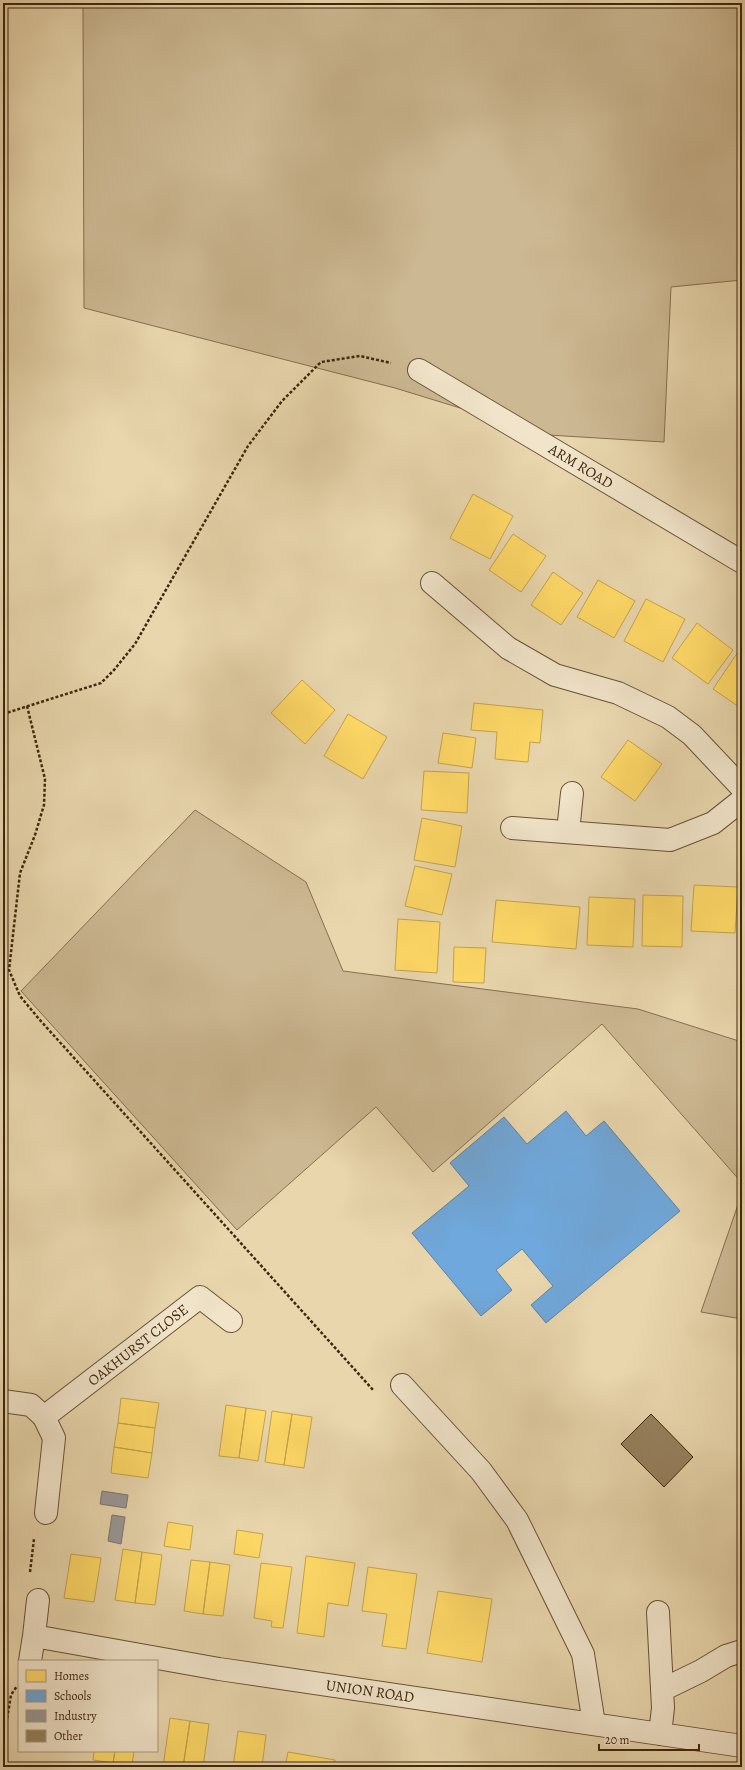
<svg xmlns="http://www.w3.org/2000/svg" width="745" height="1770" font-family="Alegreya,serif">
<rect width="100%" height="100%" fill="#e9d6ad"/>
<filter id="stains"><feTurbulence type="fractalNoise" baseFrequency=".005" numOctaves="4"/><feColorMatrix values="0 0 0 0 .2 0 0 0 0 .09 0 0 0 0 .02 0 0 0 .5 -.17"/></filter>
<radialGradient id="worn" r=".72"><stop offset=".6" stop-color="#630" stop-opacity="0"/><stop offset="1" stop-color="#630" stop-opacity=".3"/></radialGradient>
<path fill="#ccb892" stroke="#866f50" d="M83,3h654v5h5v272l-71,7 -7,155 -116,-7 -153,-47 -311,-80z
M195,810l111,72 37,89 295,38 104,33v141l-140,-159 -169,148 -57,-65 -139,123 -216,-239z
M742,1193v126l-41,-7z"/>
<path fill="#ffd966" stroke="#c5a34b" d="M473,494l40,22 -23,43 -40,-21z
M513,534l33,22 -25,36 -32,-22z
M553,572l30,21 -22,32 -30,-20z
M598,580l37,21 -21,37 -37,-21z
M646,599l39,20 -22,43 -39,-21z
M697,623l36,27 -25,34 -36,-26z
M738,652l4,3v54l-29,-20z
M302,680l33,30 -30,34 -34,-31z
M474,703l69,7 -3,33 -10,-1 -2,20 -33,-3 2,-27 -26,-2z
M348,714l39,23 -24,42 -39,-23z
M443,733l33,5 -4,30 -34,-5z
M628,740l34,24 -27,37 -34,-24z
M424,771l45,2 -2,40 -46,-3z
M422,818l40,8 -7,41 -41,-7z
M415,866l37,8 -10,41 -37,-9z
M694,885l44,2 -3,46 -44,-2z
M643,895l40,1 -1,51 -40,-1z
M589,897l46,2 -2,48 -46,-2z
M496,900l84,7 -4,42 -84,-7z
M398,919l42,3 -3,51 -42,-3z
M454,947l32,1 -2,35 -31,-1z
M121,1398l38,5 -4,25 -37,-5z
M226,1405l20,3 -7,50 -20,-2z
M246,1408l20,3 -8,50 -19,-3z
M272,1411l20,3 -8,51 -19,-3z
M292,1414l20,3 -8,51 -20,-3z
M118,1423l37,5 -3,25 -38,-6z
M114,1447l38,6 -4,25 -37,-5z
M168,1522l25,4 -3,24 -26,-4z
M237,1530l26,4 -4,24 -25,-4z
M123,1549l19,3 -7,51 -20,-3z
M142,1552l20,3 -7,50 -20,-2z
M71,1554l30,4 -7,44 -30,-4z
M306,1556l49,7 -7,43 -20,-3 -4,34 -27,-4z
M191,1560l19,2 -7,52 -19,-3z
M210,1562l20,3 -7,51 -20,-2z
M261,1563l31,4 -9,61 -12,-1 1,-6 -18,-3z
M368,1567l49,7 -11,75 -24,-3 5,-32 -25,-3z
M438,1591l54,8 -10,63 -55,-9z
M170,1718l20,3 -7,46h-20z
M190,1721l19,3 -6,43h-20z
M238,1731l28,4 -4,32h-29z
M94,1751h21l-2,12 -20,-3z
M115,1751h19l-2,14 -19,-2z
M288,1752l47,8 -1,7h-49z
M358,1763l32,4h-32z"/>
<path fill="#6fa8dc" stroke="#61819e" d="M566,1111l20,25 18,-15 76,90 -134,112 -15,-18 22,-19 -31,-37 -26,21 16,20 -31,26 -69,-83 57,-47 -19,-23 54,-46 23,27z"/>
<path fill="#999" stroke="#7e766f" d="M102,1491l26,4 -2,13 -26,-4z
M112,1515l13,2 -4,27 -13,-3z"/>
<path fill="#978260" stroke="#3f260d" d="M651,1414l42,43 -29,30 -43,-43z"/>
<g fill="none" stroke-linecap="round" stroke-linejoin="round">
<g stroke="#6a5235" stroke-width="24">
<path id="minor" d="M419,370l323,192
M432,583l76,65 47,27 63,18 50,24 24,18 50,53
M512,828l158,12 43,-17 29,-23
M568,832l4,-39
M402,1385l79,86 36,49 66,134 11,70
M3,1401l28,4 13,12 10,21 -8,75
M44,1417l156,-120 31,24
M38,1600l-4,36 185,33 523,77
M658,1612l5,96 -3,26
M30,1661l4,-25
M662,1690l39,-19 25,-15 16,-5"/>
</g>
<path stroke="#3f260d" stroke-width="2.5" stroke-dasharray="3 2" stroke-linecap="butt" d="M27,706l18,73 -1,26 -9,30 -15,38 -11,97 11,26 19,23 335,372
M3,714l98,-31 13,-13 21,-26 113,-198 34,-45 39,-39 39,-6 31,7
M30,1572l4,-33
M3,1743l8,-48 6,-9
M652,1767l1,-5"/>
<use href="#minor" stroke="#f1e4ca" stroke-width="22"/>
</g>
<g text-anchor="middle" stroke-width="4" stroke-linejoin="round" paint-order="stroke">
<g font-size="15" fill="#3f260d" stroke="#f1e4ca">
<text transform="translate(581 466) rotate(31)" y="5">ARM ROAD</text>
<text transform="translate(138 1345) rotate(-38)" y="5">OAKHURST CLOSE</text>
<text transform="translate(370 1691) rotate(8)" y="5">UNION ROAD</text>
</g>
</g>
<rect width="745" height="1770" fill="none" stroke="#e9d6ad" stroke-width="16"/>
<rect x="4" y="4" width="737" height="1762" fill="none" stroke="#3f260d" stroke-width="2"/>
<rect x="8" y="8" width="729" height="1754" fill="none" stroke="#3f260d"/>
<rect x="18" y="1660" width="140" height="92" fill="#f1e4ca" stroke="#aa987e"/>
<rect x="26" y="1670" width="20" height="12" fill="#ffd966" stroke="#aa987e"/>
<text x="54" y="1680" font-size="12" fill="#3f260d">Homes</text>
<rect x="26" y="1690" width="20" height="12" fill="#6fa8dc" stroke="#aa987e"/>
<text x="54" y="1700" font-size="12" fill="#3f260d">Schools</text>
<rect x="26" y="1710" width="20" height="12" fill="#999999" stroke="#aa987e"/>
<text x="54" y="1720" font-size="12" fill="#3f260d">Industry</text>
<rect x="26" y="1730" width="20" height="12" fill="#978260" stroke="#aa987e"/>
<text x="54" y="1740" font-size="12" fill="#3f260d">Other</text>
<path d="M599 1744v6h100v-6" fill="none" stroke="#3f260d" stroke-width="2"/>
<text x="605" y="1744" font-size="12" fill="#3f260d" stroke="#f1e4ca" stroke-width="3" paint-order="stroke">20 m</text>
<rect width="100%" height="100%" filter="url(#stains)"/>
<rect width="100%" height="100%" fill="url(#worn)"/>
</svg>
